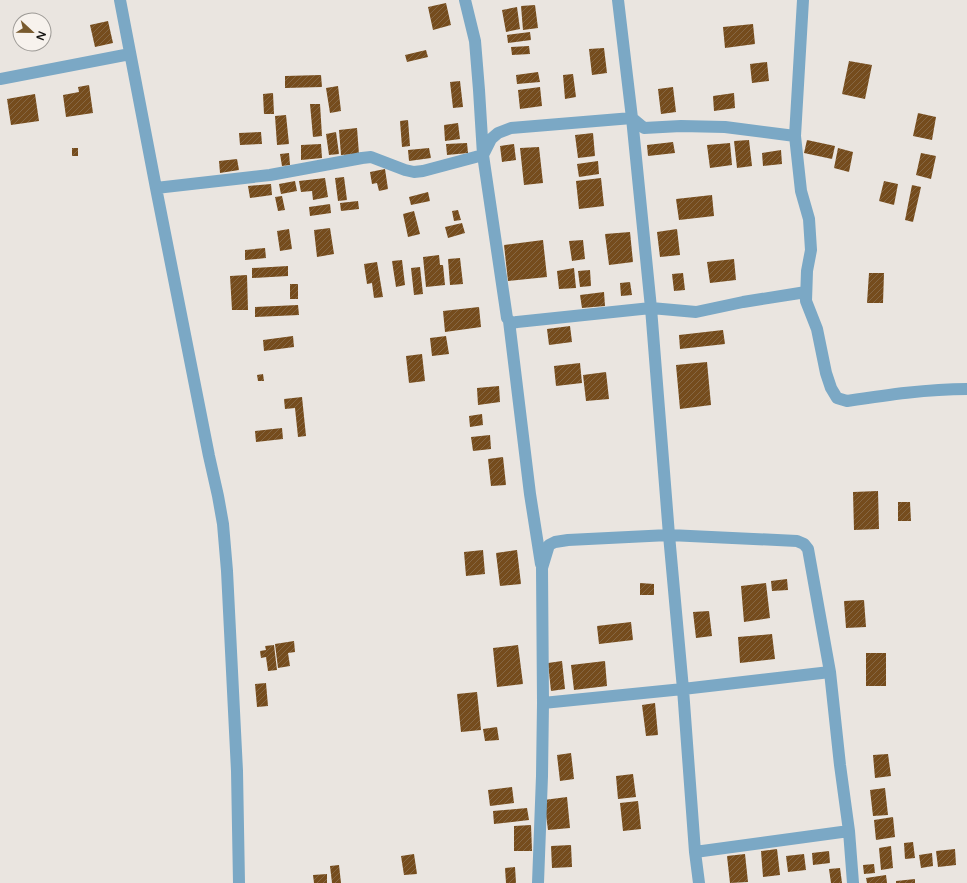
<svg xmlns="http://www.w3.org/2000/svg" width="967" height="883" font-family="'Varela Round',sans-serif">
<defs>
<pattern id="building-hatch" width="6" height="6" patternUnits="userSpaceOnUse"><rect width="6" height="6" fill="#754c1d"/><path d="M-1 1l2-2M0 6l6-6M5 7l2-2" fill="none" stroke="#866744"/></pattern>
</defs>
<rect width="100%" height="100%" fill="#eae5e0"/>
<path fill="url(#building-hatch)" d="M446,3l5,22 -18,5 -5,-23z
M535,5l3,23 -15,2 -2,-24z
M517,7l3,22 -14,3 -4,-22z
M108,21l5,22 -18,4 -5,-22z
M753,24l2,20 -30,4 -2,-21z
M530,32l1,8 -23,3 -1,-8z
M529,46l1,8 -18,1 -1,-8z
M604,48l3,25 -15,2 -3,-26z
M426,50l2,7 -21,5 -2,-7z
M849,61l23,4 -7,34 -23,-5z
M767,62l2,19 -17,2 -2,-19z
M538,72l2,10 -23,2 -1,-9z
M573,74l3,23 -11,2 -2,-24z
M321,75l1,12 -37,1v-12z
M460,81l3,26 -10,1 -3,-26z
M89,85l4,28 -27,4 -3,-22 16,-3 -1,-5z
M338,86l3,25 -11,2 -4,-25z
M540,87l2,19 -22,3 -2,-19z
M673,87l3,25 -15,2 -3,-25z
M273,93l1,21h-10l-1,-20z
M734,93l1,15 -21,3 -1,-15z
M35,94l4,27 -28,4 -4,-26z
M310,104h10l2,32 -9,1z
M918,113l18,4 -4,23 -19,-4z
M286,115l3,29 -12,1 -2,-29z
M408,120l2,26 -8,1 -2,-26z
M458,123l2,16 -15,2 -1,-16z
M357,128l2,26 -18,1 -2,-25z
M261,132l1,12 -22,1 -1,-12z
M336,132l3,22 -10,1 -3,-21z
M593,133l2,23 -17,2 -3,-23z
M749,140l3,26 -15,2 -3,-27z
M807,140l28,6 -3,13 -28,-6z
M673,142l2,11 -27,3 -1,-11z
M467,143l1,10 -21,2 -1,-11z
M730,143l2,22 -22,3 -3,-23z
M321,144l1,14 -21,2v-15z
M514,144l2,16 -14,2 -2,-16z
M539,147l4,36 -19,2 -4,-37z
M72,148h6v8h-6z
M429,148l2,10 -22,3 -1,-11z
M838,148l15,4 -4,20 -15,-4z
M781,150l1,14 -19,2 -1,-13z
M289,153l1,12 -8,1 -2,-12z
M921,153l15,3 -5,23 -15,-4z
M237,159l2,11 -19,3 -1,-12z
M598,161l1,13 -20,3 -2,-13z
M385,169l3,20 -9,2 -2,-8 -5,1 -2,-12z
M344,177l3,23 -9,1 -3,-23z
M325,178l3,19 -15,3 -1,-9 -11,1 -2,-11z
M601,178l3,28 -25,3 -3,-28z
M295,181l2,10 -16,3 -2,-10z
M884,181l14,3 -4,21 -15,-4z
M271,184l1,11 -22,3 -2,-12z
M912,185l9,2 -8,35 -8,-2z
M428,192l2,9 -19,4 -2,-8z
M712,195l2,21 -35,4 -3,-21z
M282,196l3,14 -7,1 -3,-14z
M358,201l1,8 -18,2 -1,-8z
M330,204l1,9 -21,3 -1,-9z
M458,210l3,10 -7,1 -2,-10z
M414,211l6,23 -12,3 -5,-23z
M462,223l3,10 -17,5 -3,-11z
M330,228l4,26 -17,3 -3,-27z
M289,229l3,20 -12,2 -3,-20z
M677,229l3,26 -20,2 -3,-25z
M630,232l3,30 -24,3 -4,-31z
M543,240l4,37 -39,4 -4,-36z
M583,240l2,19 -13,2 -3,-20z
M265,248l1,10 -21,2v-10z
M439,255l1,10h3l2,20 -19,2 -3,-30z
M460,258l3,26 -13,1 -2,-26z
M734,259l2,21 -26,3 -3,-21z
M402,260l3,25 -9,2 -4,-26z
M377,262l6,35 -9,1 -2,-15 -5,1 -3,-20z
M288,266v10l-36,2v-10z
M420,267l3,27 -9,1 -3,-27z
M574,268l2,20 -17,1 -2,-18z
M590,270l1,16 -11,1 -2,-16z
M683,273l2,17 -11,1 -2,-17z
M869,273h15l-1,30h-16z
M247,275l1,35h-16l-2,-34z
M630,282l2,13 -11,1 -1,-13z
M290,284h8v15h-8z
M604,292l1,14 -23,2 -2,-13z
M298,305l1,10 -44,2v-10z
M479,307l2,20 -36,5 -2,-21z
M570,326l2,16 -23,3 -2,-16z
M723,330l2,14 -45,5 -1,-14z
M293,336l1,11 -30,4 -1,-11z
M446,336l3,18 -17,2 -2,-18z
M422,354l3,27 -16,2 -3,-27z
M707,362l4,43 -31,4 -4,-44z
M580,363l2,20 -26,3 -2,-20z
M606,372l3,27 -23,2 -3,-26z
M263,374l1,7h-6l-1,-6z
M499,386l1,16 -22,3 -1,-17z
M302,397l4,39 -8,1 -3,-29 -10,1 -1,-10z
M482,414l1,11 -13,2 -1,-11z
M282,428l1,11 -27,3 -1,-11z
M490,435l1,14 -18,2 -2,-14z
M503,457l3,28 -15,1 -3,-27z
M878,491l1,38 -25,1 -1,-38z
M898,502h12l1,19h-13z
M483,550l2,24 -19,2 -2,-24z
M517,550l4,34 -21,2 -4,-33z
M787,579l1,11 -16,1 -1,-10z
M640,583l14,1v11h-14z
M766,583l4,35 -26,4 -3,-36z
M864,600l2,27 -20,1 -2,-27z
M709,611l3,25 -16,2 -3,-26z
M631,622l2,18 -34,4 -2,-18z
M772,634l3,25 -35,4 -2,-26z
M294,641l1,11 -7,1 2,13 -12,2 -3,-24z
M274,645l3,25 -9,1 -2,-14 -5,1 -1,-7 6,-1 -1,-4z
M518,645l5,39 -26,3 -4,-39z
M866,653h20v33h-20z
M562,661l3,28 -14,2 -3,-28z
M605,661l2,25 -33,4 -3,-25z
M266,683l2,23 -11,1 -2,-23z
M477,692l4,38 -20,2 -4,-38z
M655,703l3,32 -12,1 -4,-31z
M497,727l2,13 -14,1 -2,-12z
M571,753l3,26 -14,2 -3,-26z
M888,754l3,22 -16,2 -2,-23z
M633,774l3,23 -18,2 -2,-23z
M512,787l2,16 -24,3 -2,-16z
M885,788l3,27 -15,1 -3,-26z
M567,797l3,31 -22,2 -4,-30z
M638,801l3,28 -18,2 -3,-28z
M527,808l2,12 -35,4 -1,-13z
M893,817l2,20 -19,3 -2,-20z
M531,825l1,26h-18v-25z
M913,842l2,16 -10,1 -1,-16z
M571,845l1,22 -20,1 -1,-22z
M891,846l2,22 -12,2 -2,-22z
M777,849l3,26 -17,2 -2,-26z
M955,849l1,16 -18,2 -2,-16z
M829,851l1,12 -17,2 -1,-12z
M932,853l1,13 -12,2 -2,-13z
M414,854l3,20 -13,1 -3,-19z
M745,854l3,28 -18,1 -3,-27z
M804,854l2,16 -18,2 -2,-16z
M874,864l1,9 -11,1 -1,-9z
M339,865l2,18h-9l-2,-17z
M515,867l1,16h-10l-1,-15z
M840,868l2,15h-11l-2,-14z
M327,874v9h-13l-1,-8z
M886,875l1,8h-20l-1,-5z
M915,879v4h-19v-2z"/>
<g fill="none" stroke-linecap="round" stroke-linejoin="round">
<path stroke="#7ba8c5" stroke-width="12" d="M120,0l36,188 53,268 9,40 5,28 4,47 10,200 2,112
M465,0l10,41 4,49 4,65 24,163c3,4 5,5 10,4l134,-14 45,4 47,-10 63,-10
M618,0l14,118 19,190 18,227 14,154 12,163 4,31
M803,0l-8,136 6,55 8,28 2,31 -4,21 -1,30 11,28 9,44 5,15 6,10 10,3c40,-6 80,-12 120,-12
M0,79l130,-25
M156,188l114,-13 92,-17 9,-1 34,13 9,2 9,-1 60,-16 8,-16 7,-6 13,-5 121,-10 12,10 37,-2 44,1 70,9
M509,321l21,173 11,70
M543,703l140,-14 147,-17
M695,852l154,-21
M538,883l4,-107 1,-73 -1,-135 7,-23 6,-3 13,-2 101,-5 128,6 7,3 4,5 22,123 10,93 9,66 4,52"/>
</g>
<g transform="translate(32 32) rotate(112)"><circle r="19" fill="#f7f2ed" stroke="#9c9995"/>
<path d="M0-3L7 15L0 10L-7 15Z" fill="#785a2e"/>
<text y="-6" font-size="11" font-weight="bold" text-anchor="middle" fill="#141311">N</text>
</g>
</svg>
